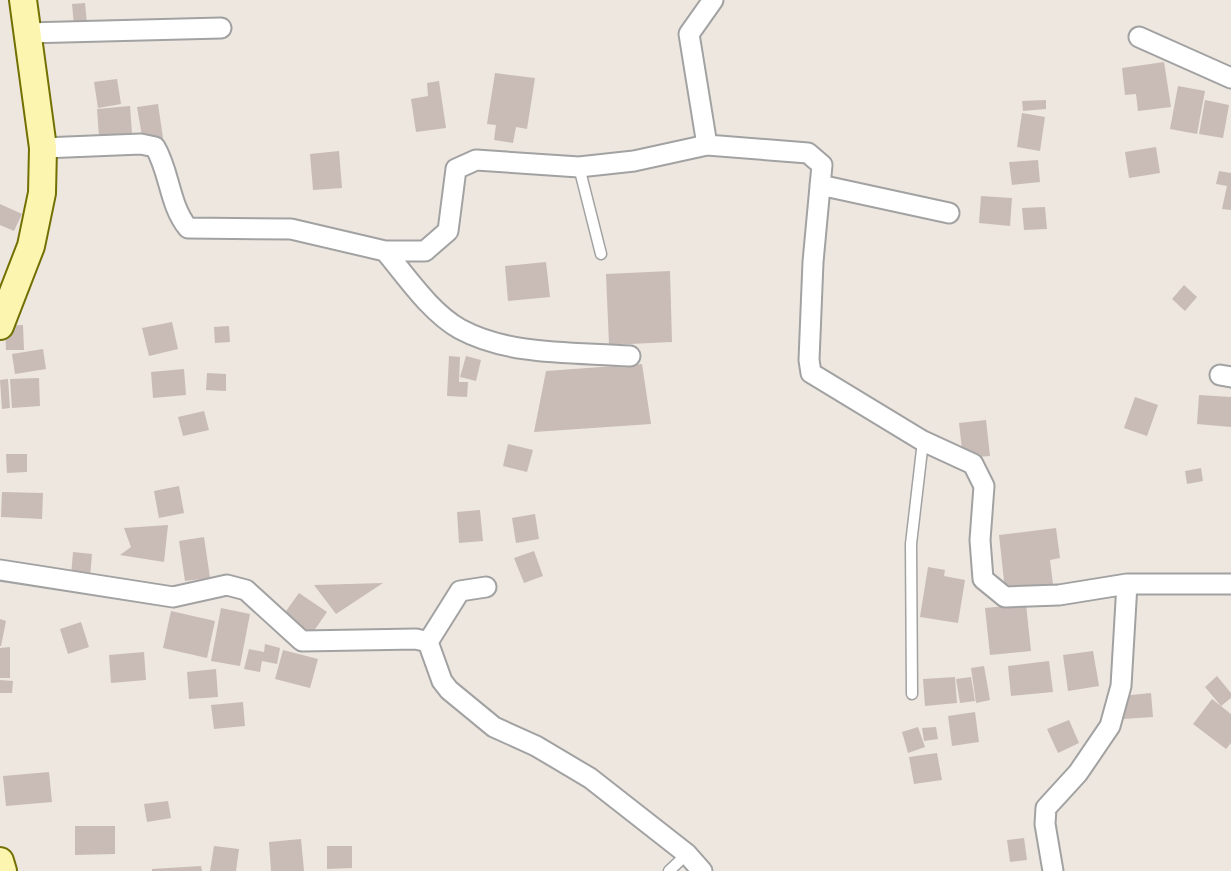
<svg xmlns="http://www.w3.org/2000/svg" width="1231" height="871" font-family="'Public Sans',sans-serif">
<rect width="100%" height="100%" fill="#ede7e0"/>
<path fill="#c9bcb6" d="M85,3l2,21 -13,1 -2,-21z
M1164,62l7,45 -33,4 -2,-17 -11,1 -3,-27z
M495,73l40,5 -8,51 -11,-2 -3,16 -19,-3 2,-15 -9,-1z
M117,79l4,25 -23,4 -4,-26z
M439,81l7,47 -30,4 -5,-33 17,-3 -1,-13z
M1178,86l27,5 -8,43 -27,-5z
M1046,100v9l-23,2 -1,-10z
M1205,100l24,5 -6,33 -24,-4z
M158,104l5,34 -20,4 -6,-35z
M130,106l2,27 -33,3 -2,-27z
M1022,113l23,4 -5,34 -23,-4z
M1156,147l4,26 -31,5 -4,-26z
M339,151l3,37 -29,2 -3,-36z
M1038,160l2,22 -28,3 -3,-23z
M1219,171l12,2v37l-9,-1 5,-23 -11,-2z
M981,196l31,2 -2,28 -31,-3z
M0,204l22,10 -8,17 -14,-6z
M1045,207l2,22 -23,1 -2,-22z
M546,262l4,35 -42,4 -3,-35z
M670,271l2,71 -63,3 -3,-71z
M1184,285l13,12 -12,14 -13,-12z
M172,322l6,27 -29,7 -7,-28z
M23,325l1,25h-18l-1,-24z
M229,326l1,16 -15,1 -1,-16z
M43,349l3,20 -31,5 -3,-20z
M449,356l11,1 -1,25h9l-1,15 -20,-1z
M466,356l15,4 -5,21 -16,-4z
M642,364l9,60 -117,8 12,-61z
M184,369l2,26 -33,3 -2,-26z
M207,373l19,1v17l-20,-1z
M39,378l1,28 -28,2 -2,-29z
M8,379l2,29 -8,1 -2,-29z
M1199,395l32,2v30l-34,-3z
M1135,397l23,8 -11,31 -23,-8z
M204,411l5,19 -26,6 -5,-19z
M986,420l4,36 -27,2 -4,-35z
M508,444l25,6 -6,22 -24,-6z
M6,454h21v18l-20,1z
M1201,468l2,13 -16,3 -2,-13z
M179,486l5,27 -25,5 -5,-27z
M2,492l41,1 -1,26 -41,-2z
M480,510l3,31 -24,2 -2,-31z
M535,514l4,25 -23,4 -4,-25z
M168,525l-4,37 -44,-7 11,-8 -7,-19z
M1056,528l4,30 -10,2 3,24 -48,6 -6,-55z
M204,537l6,41 -25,3 -6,-40z
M534,551l9,25 -19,7 -10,-25z
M73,552l19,2 -2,24 -19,-2z
M928,567l17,3 -1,6 21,4 -7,43 -38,-6z
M383,583l-47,31 -22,-29z
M299,593l28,19 -18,26 -28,-20z
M1026,604l5,47 -41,4 -5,-47z
M221,608l29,6 -10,52 -29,-5z
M171,611l44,10 -8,37 -44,-10z
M0,619l6,2 -5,25h-1z
M81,622l8,25 -21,7 -8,-25z
M265,644l15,4 -3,16 -15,-3 -2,11 -16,-3 5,-20 15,3z
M10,647v31h-10v-30z
M283,650l35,9 -8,29 -35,-9z
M1093,651l6,35 -31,5 -5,-36z
M144,652l2,28 -35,3 -2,-28z
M1049,661l4,31 -42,4 -3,-30z
M984,666l6,34 -14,3 -5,-35z
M216,669l2,28 -29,2 -2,-27z
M1217,676l14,17v5l-10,8 -16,-19z
M955,677l2,26 -32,3 -2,-27z
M971,677l4,24 -15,2 -4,-24z
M0,680l13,1 -1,12h-12z
M1151,693l2,24 -30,2 -2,-23z
M1212,699l19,15v29l-5,6 -33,-25z
M243,702l2,24 -31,3 -3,-24z
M975,712l4,30 -27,4 -4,-30z
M1069,720l10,23 -21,10 -11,-24z
M918,727l7,20 -17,6 -6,-21z
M936,727l2,12 -14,2 -2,-13z
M937,753l5,27 -28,4 -5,-27z
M49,772l3,30 -46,4 -3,-30z
M168,801l3,17 -24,4 -3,-18z
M75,826h40v28l-40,1z
M1024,838l3,22 -17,2 -3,-22z
M301,839l3,32h-33l-2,-29z
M214,846l25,3 -3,22h-26z
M327,846h25v22l-25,1z
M201,866l1,5h-50v-2z"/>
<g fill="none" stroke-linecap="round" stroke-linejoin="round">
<g stroke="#a2a2a2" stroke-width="13">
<path id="lane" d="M579,167l22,87
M912,694l-1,-150 12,-103
M669,871l18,-17"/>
</g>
<g stroke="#a2a2a2" stroke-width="23">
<path id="street" d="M26,33l195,-5
M1139,37l92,41
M707,145l101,8 14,12 -9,97 -4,98 2,13 112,68 50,23 11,22 -4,54 3,39 22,18 54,-2 68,-11h104
M43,148l98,-4 14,3c15,25 14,58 33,81l103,1 94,22h40l23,-20 8,-62 20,-9 103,7 55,-6 73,-16 -18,-111 24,-34
M820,185l129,28
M385,251c22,26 45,61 75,78 50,27 114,23 170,27
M1220,375l11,2
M0,570l173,27 54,-12 19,5 56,51 114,-2 12,3 14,39 7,9 45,37 42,19 54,32 97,76 15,17
M428,642l32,-51 26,-4
M1053,871l-8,-47 1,-16 32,-35 32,-47 11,-40 6,-102"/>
</g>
<g stroke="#727002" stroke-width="30">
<path id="secondary" d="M0,326l31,-80 11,-53 1,-45 -20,-148
M0,861l3,10"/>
</g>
<use href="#lane" stroke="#fff" stroke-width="10"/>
<use href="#street" stroke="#fff" stroke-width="19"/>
<use href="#secondary" stroke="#fbf5b0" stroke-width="26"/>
</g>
</svg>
